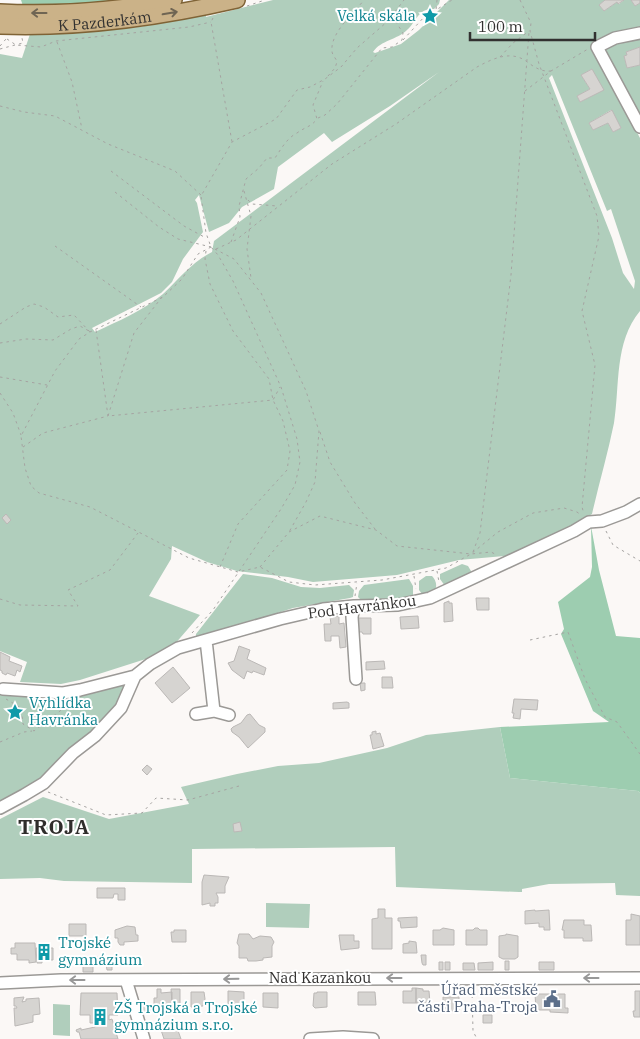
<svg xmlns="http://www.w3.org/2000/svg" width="640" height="1039" font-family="'IBM Plex Serif',serif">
<rect width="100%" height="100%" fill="#fbf8f6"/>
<path fill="#b0cebc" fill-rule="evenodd" d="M273,0h167l-1,4 -5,5c-16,-1 -17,12 -27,21 -10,10 -26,10 -34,22l2,1 26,-9 18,-14 30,-30h156l-6,5 5,6 13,-9 2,2 5,-4h7l4,6 5,-3v26l-30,7 -19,10 49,92v173c-26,31 -20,75 -26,112 -6,30 -15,60 -22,91l-7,4 -3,6 -67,31 -56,5 -62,15 -84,7 -25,-5 -51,-6 -30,-9 -35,-16 -1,13 -22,37 51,19 -26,30 -22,12 -72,23 -19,4 -41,-2 7,-20 -27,-11v-597l22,4 8,-24 109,-7 67,-12v2zM592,69l11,21 -23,12 -3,-6 13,-7 -9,-14zM439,72l-225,169 -2,11c-20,10 -33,27 -49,42 -20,17 -45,27 -68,38l-3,-4 69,-35 11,-11 11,-23 20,-27 -6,-29 -2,-3 4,-5 10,37 20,-9 13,-16 32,-18 4,-22 46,-34 8,9 58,-36zM552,75l55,136 4,-2 24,72 -1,8 -11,-16 -11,-35 -63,-160zM611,110l10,18 -8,4 -5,-9 -15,7 -4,-7z
M640,36v11l-14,5 1,3 -3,1 3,12 13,-3v57l-36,-72 4,-5z
M462,564l6,2 3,5 -1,4 -25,11 -5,-7v-5z
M243,574l29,4 29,9 19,1 29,-3 5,5 -1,7 -3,1 -57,10 -89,29h-8v-3z
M426,576h6c4,4 6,10 2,16l-12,2 -3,-4v-9z
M409,579l4,7v12l-31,2 -22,-1 -2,-2 1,-6 5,-6z
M123,683l3,7 -18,27 -25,24 -49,42 -34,18v-110l23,2z
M500,727l10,51 128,13 2,2v103l-24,-1 -1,-12 -66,1 -27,5v3h-3l-123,-5 -1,-40 -203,2v34l-128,-2 -24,-3 -40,1v-60l43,-22 66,22 80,-15 -8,-17 56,-13 41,-8 41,-3 68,-15 39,-13z
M266,903l44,1 -1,24 -43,-1z
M53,1004l17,1v31l-17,-1z"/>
<path fill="#9dcdb0" d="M21,0h107l-66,6h-39z
M591,526l8,44 17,66 24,2v155l-2,-2 -128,-13 -10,-51 109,-5 -16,-11 -32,-77 3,-5 -6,-27 32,-25 2,-10z"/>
<path fill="#d6d4d1" stroke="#bbb8b6" d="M605,0h19l-6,4 -1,-2 -13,9 -5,-6z
M631,0h9v3l-5,3z
M640,47v18l-13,3 -3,-12 3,-1 -1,-3z
M592,69l12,21 -24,12 -3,-6 13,-7 -9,-14z
M612,110l9,18 -8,4 -5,-9 -15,7 -4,-7z
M6,514l5,6 -4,4 -5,-6z
M476,598h13v12h-12z
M449,601v2h3l1,18 -9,1v-19z
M339,616v8l5,-1 2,24 -6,1 -1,-12h-8v5h-6l-1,-17h7l-1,-7z
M418,616l1,12 -18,1 -1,-12z
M357,618h14v16h-8l-1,-2h-4z
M239,646l11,4 -3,9 19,9 -2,7 -11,-4 -1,2 -5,-2 -3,8 -12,-9 -4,-7 6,-2z
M0,652l10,5 -1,4 13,5 -2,6 -3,-2 -2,6 -8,-3 -1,2 -4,-2v-2l-2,-1z
M384,661l1,8 -19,1v-8z
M173,667l17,21 -18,15 -17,-20z
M382,677h10l1,11h-11z
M360,683h5v7l-4,1z
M514,699l24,1 -1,10 -16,-1 -1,10 -7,-1 1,-5h-2z
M347,702l2,1v5l-16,1v-6z
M250,714l9,11 6,3v4l-17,16 -9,-11 -7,-5 -1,-3 2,-2 8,-4 6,-8z
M376,731v3l4,-1 4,13 -11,3 -3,-14h2v-3z
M147,765l5,4 -5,6 -5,-5z
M240,822l2,9 -8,1 -1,-8z
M204,875l25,2 -4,9v7h-9l2,4v6h-3v3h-5v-3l-8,2v-23z
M97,888h28v12h-7v-6h-4l-1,4h-16z
M378,909h7v9h7v31h-20v-30l6,-1z
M535,910v1l14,-1 1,20h-6v-3h-5v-4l-14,1v-13z
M631,914l9,2v29h-14v-25h5z
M417,917v10l-16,1 -1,-7h-2v-3z
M564,920h20v5h7l1,16h-9v-3h-19v-8h-2z
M69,924h17v12h-17z
M127,926l8,1 1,8h2v6l-14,1v3h-4l-2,-3v-4h-3v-8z
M443,928l11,2v15h-21v-15h7z
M475,928h3l2,2h7v15h-21v-15h7z
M174,930h12v12h-14l-1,-10h3z
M239,934h10l4,5 7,-3 11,1 3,5 -2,4v11l-9,1v2l-7,1h-8l-1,-3h-8v-12l-2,-3z
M506,934l12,2v21l-3,2h-12l-4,-2v-21l7,-1z
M339,935h15v6h5v7l-18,2z
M409,941l7,1 1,11h-14v-9l6,-1z
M15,943h20l1,19 -7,1v-3h-12v-6h-6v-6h4z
M44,946h4v2h5v12h-11v3h-5l-1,-15h8z
M421,955h5v10h-3l-1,-2z
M93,957l19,1v12h-5l-1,-6h-13z
M505,961h4v9h-4z
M439,962h4v8h-4z
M445,962h5v8h-5z
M493,962v8h-15v-7z
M539,962h15v8h-15z
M463,963h11l1,7h-12z
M83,964h10v8h-10z
M412,988h4v15h-13v-12h9z
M416,988l7,1v2h6l1,12h-14z
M157,989h4v4l11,-1v12l-18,1v-7h3z
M171,989h9v18l-8,-3z
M228,991l16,1v12l-16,1z
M635,991h5v26h-6l-1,-6h2z
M191,992h13l1,7 -2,7 -12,1z
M317,992h10v15l-12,1 -2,-2 1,-13h3z
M358,992h17l1,13h-18z
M81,993h36l1,22h-9v5l3,-1 6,20h-37l-2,-7h-2l-1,-2 5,-2v2l14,-3v-4h-5v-8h-10z
M263,993h15v15l-15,-1z
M535,994h30v14h3v5l-18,-1v-2h-14z
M24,997l-2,5 4,-1v-2l13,-1 1,16 -7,1v7l-18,4 -1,-18h3l-1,-2h-2v-8z
M443,997h16v6h1l-1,1v7h-16z
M141,1006h10v6h-10z
M483,1015h9v8h-9z
M176,1025l5,14h-17l-3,-9z"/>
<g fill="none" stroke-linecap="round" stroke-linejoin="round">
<g stroke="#9b9996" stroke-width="14">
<path id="minor" d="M640,33l-25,5 -18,9 43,80
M354,606l-2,11 4,62
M206,640l8,71
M3,689l60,4 17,-3 55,-14 15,-12 28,-16 102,-29 43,-10 31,-3 44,-1 32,-7 144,-67 15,-9 13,-1 24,-9 14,-8
M196,714l18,-3 15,4
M0,808l24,-13 20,-12 29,-30 22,-17 26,-28 14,-32
M126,980l18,59
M0,983l61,-3 579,-2
M310,1039l33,-2 30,2"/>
</g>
<g stroke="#7f6336" stroke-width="18">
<g id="major">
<path d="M0,12c59,3 117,-2 174,-12"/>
<path id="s1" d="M0,26c80,3 159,-8 237,-26"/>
</g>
</g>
<path stroke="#a5a3a1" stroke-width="1" stroke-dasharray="2.5 4" stroke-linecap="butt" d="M437,0l-1,10 16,-10
M520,0l11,23 -1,8 9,33 58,152 2,20 -17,75 13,54 -13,142 2,7
M247,6l18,-6
M213,18l-2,4 21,120
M7,39l9,6 25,2 15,-6 133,-14 22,-5
M403,40l22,-24 11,-6
M57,42l15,40 10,47
M19,44l4,-1 -1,-5
M0,46l6,-7
M0,49l15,-4
M500,57l13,-14 16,-12
M328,76l7,-8 2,-6c-1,-4 -5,-7 -5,-11 -2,-18 22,-38 32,-51
M525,91l26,-20 37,-22
M0,106l24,6 31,4 53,28 67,27 26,24
M318,118l7,-3 12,-11 45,-56 10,-1 10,-7 1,-7 -11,-17
M111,171l73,55 22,12
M244,191l7,25 -4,33 4,29
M115,192l44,35 19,12 33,8 23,12 27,34 45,98 13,40 -4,51 -9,20 -17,30
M248,200l4,4 25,2
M231,242l9,-25 -1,-11 7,-27 13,-11 8,-10h8c6,-9 12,-20 22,-25 8,-6 14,-6 20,-14l-4,-14 10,-24
M55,246l86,61
M211,247l-13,7 -16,25 -19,18 -73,35 -11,7 -24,32 -34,65 4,32 6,18 8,7 51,14 99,51 49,14 22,-5 29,15 26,3 67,-5 64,-12 25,-14 27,-22 35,-19 31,-5 13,4 4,3
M216,249l20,-9 96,-76 64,-40 81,-57c15,-8 33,-17 49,-6 8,6 15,11 25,10
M206,251l-1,8 5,25 23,47 36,48 4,21 10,21 7,30 -3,19 -49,54 -18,43
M162,297l-28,36 -26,83 165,-16 7,-13
M0,324l26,-17 8,-3 10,3 14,10 16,-2 16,17
M0,343l26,-4 27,1 18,-11 9,-3 9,5
M0,377l47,8
M0,393l13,20 8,22
M320,432l10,30 25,41 20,26
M23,447l20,-14 65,-17 -12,-86
M606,531l7,14 27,16
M473,552l7,-19 31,-258 18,-243
M260,567l29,-35 31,-16 56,14 21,16 74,8 20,-2 6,3
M437,571l2,11
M414,576l2,13
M355,596l2,-13
M0,599l20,6 58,1 -10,-16 42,-20 28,-37
M192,633l21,-23 68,-101 14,-24 5,-23 -3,-23 -16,-52 -48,-106 -15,-26 -7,-8 -5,-14 -5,-37 31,-54 44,-23 21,-29 13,-3 15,-8 16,-12 16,-19 31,-27 16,-21
M530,640l38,-8 17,47 20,38 12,5 23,32
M6,699l15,9 2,16 11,7 39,-30
M0,742l24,-10 8,-1
M48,792l58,23 36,-2 14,-15 32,2 51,-14
M472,989l1,42 4,8"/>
<use href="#minor" stroke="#fff" stroke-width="11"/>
<use href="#major" stroke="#cbb288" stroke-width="15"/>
</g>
<defs><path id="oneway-shaft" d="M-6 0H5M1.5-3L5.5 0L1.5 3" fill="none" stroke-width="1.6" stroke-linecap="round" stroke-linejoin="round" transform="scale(1.25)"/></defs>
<g stroke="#6f6553">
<use href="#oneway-shaft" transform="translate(39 13) rotate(180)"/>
<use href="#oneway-shaft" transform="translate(170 13) rotate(-10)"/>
</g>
<g stroke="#989898">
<use href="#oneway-shaft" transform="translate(394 978) rotate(180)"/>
<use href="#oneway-shaft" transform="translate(591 978) rotate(180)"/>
<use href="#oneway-shaft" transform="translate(231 979) rotate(179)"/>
<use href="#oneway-shaft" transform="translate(77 980) rotate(-180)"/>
</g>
<defs>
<g id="sight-bare" transform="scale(1.35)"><path d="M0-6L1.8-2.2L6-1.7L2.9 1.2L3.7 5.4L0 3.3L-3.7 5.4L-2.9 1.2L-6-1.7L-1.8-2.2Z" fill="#0f9aa8" stroke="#fff" stroke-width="2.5" paint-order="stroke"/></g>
<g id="building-bare" transform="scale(1.35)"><path d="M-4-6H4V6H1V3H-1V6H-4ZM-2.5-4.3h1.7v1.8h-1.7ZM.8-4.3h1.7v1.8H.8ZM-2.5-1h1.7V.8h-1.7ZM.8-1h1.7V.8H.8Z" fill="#0f9aa8" stroke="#fff" stroke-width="2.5" paint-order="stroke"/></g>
<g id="civic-bare" transform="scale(1.35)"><path d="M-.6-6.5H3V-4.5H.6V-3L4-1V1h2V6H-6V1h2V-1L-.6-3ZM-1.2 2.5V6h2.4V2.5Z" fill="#5c6f8a" stroke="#fff" stroke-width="2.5" paint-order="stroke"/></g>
</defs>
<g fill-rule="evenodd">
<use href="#sight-bare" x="430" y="16"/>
<use href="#sight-bare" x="15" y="712"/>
<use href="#building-bare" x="44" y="952"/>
<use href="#civic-bare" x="552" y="999"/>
<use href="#building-bare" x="100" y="1017"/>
</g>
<g text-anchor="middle" stroke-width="4" stroke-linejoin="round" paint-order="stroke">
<g font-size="15" fill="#0d838f" stroke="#fff" text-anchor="start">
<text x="416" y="21" text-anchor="end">Velká skála</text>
<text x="29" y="708">Vyhlídka<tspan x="29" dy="17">Havránka</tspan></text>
<text x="58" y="948">Trojské<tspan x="58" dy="17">gymnázium</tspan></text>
<text x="114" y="1013">ZŠ Trojská a Trojské<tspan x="114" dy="17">gymnázium s.r.o.</tspan></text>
</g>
<g font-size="15" fill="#323130" stroke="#fff">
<text dy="5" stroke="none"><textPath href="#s1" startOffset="105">K Pazderkám</textPath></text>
<text transform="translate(362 607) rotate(-7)" y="5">Pod Havránkou</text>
<text x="320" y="983">Nad Kazankou</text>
</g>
<g font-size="15" fill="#4e5e75" stroke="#fff" text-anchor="end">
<text x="538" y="995">Úřad městské<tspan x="538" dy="17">části Praha-Troja</tspan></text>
</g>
<g font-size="20" font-weight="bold" letter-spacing="1" fill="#2f2d2b" stroke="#fff">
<text x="54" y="834">TROJA</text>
</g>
</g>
<path d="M470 32v8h125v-8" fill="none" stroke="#323130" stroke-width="2.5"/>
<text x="478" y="32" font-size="15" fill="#323130" stroke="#ffffff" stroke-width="4" paint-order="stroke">100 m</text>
</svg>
